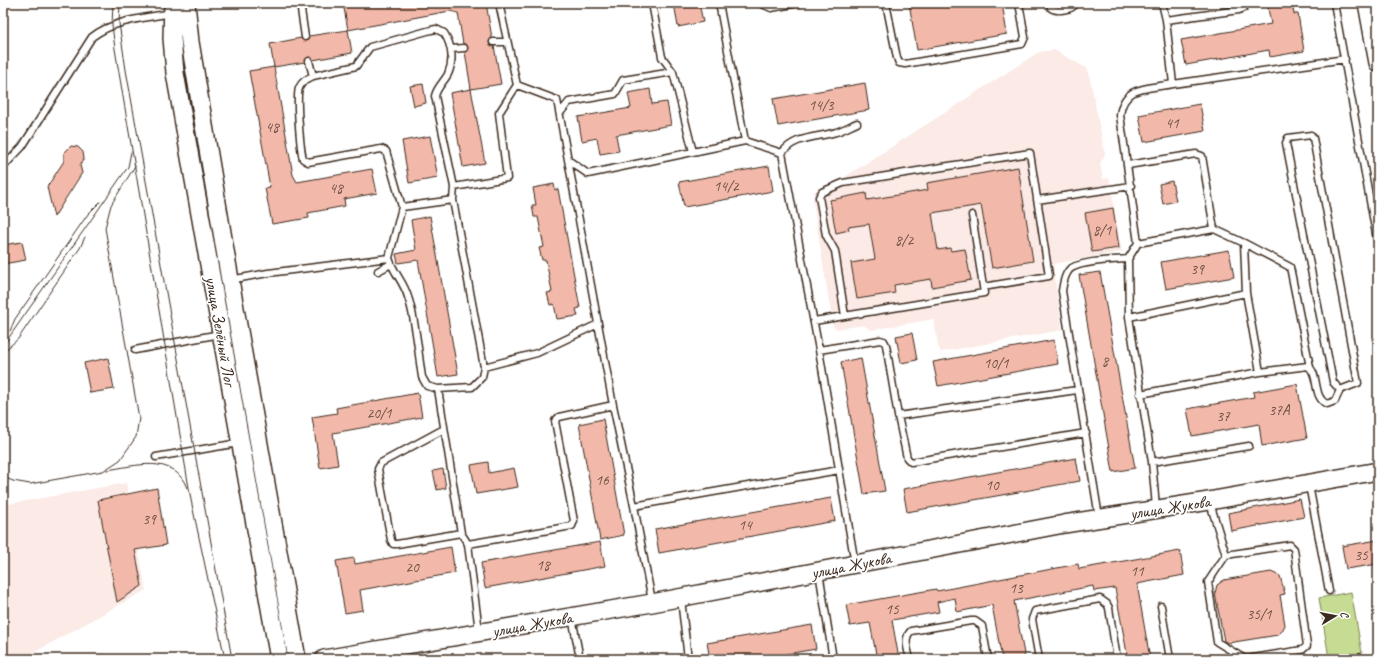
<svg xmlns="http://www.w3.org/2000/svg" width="1381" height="662" font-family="Caveat,sans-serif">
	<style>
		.built { fill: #fbeae6 }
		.green { fill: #c5dc92; stroke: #808358 }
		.building { fill: #f2b9aa; stroke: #3b2a1e }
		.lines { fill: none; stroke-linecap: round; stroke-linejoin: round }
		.lane-casing { stroke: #3b2a1e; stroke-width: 9 }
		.secondary-casing { stroke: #3b2a1e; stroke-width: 20 }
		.lane { stroke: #fff; stroke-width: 6 }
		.secondary { stroke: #fff; stroke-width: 17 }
		.tram { stroke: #3b2a1e; stroke-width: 1 }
		.labels { text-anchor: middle; stroke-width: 3.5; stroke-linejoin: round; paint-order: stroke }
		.number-label { font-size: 15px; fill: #694e41 }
		.street-label { font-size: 17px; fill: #3b2a1e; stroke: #fff }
	</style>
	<rect width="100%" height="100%" fill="#fff"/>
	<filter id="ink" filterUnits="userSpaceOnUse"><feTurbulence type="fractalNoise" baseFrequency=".025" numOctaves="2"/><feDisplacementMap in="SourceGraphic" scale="8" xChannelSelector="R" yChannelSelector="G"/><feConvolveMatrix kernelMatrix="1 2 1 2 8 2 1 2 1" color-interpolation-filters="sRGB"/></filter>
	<g filter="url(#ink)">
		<path class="built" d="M1054,50L1088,69L1105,154L1100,164L1103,179L1109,178L1122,252L1053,264L1062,330L941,352L938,346L934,319L870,330L864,325L836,329L833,326L813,201L815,191L823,186L834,184L1039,52Z
			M126,483L146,590L22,659H3V505Z"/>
		<path class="green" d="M1351,592L1362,653L1329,658L1319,598Z"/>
		<path class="building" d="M343,3H486L492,38L489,42L490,46H494L501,84L471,89L465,52L468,47L463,44L458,13L450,11L348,30Z
			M674,3H699L703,22L678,27Z
			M909,3H1002L1007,34L917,50Z
			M1267,3H1292L1294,14H1298L1304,51L1270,57L1269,50L1186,65L1181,40L1271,24Z
			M348,30L352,53L313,60L308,57L305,62L274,67L270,44L301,38L306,41L309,36Z
			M274,67L293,175L297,182L372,169L377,193L344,199L345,206L308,213L309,218L272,224L265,188L270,187L249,71Z
			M865,83L869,110L778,126L773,99Z
			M423,84L426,103L414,106L410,86Z
			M471,89L485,163L463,167L450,93Z
			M650,89L652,104L667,102L671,125L616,135L619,151L600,154L597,138L582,141L578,117L631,108L628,93Z
			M1200,104L1205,131L1144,142L1139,115Z
			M430,136L438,178L409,183L402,141Z
			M71,146L78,147L83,152L84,159L80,165L82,173L54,217L47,187L64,161V153Z
			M769,166L773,191L684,207L679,182Z
			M1018,167L1033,261L992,268L981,205L932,213L938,250L950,248L951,251L965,249L971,280L932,287L931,279L894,285L895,293L857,299L851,263L875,259L869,224L848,227L849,230L836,233L830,200L866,193L867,200L928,190L927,183Z
			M1172,181L1176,201L1163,204L1159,184Z
			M554,184L555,190L558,189L580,308L576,309L578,316L557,319L554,304L550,305L547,293L552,292L546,260H542L539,248L544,247L538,217H534L532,205H536L533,188Z
			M1113,208L1119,248L1092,252L1085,213Z
			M430,216L458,374L438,377L418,260L398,263L396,254L416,250L411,220Z
			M22,242L26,260L3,264V245Z
			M1229,250L1234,277L1166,289L1161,262Z
			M1100,272L1135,468L1113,472L1079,275Z
			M912,333L917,360L901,363L896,336Z
			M1054,340L1058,364L938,386L933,362Z
			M108,358L114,389L90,393L84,363Z
			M861,358L885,491L864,494L841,362Z
			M1297,384L1307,438L1262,446L1259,424L1192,436L1187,409L1254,397L1253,392Z
			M418,393L422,417L333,433L338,465L320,468L312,417L337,413L336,408Z
			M603,419L624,535L600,540L579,424Z
			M1076,458L1080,481L907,512L903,489Z
			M488,462L489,473L514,468L518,487L476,494L471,465Z
			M443,469L446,488L437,490L433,471Z
			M157,488L166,545L135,550L142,586L117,602L98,500Z
			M831,498L835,521L659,553L655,529Z
			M1300,499L1304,517L1231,531L1228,513Z
			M1378,540V564L1346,569L1342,546Z
			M600,542L605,566L485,588L481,563Z
			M451,547L455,573L360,590L363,610L345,613L336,561L354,558L355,564Z
			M1180,551L1184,575L1137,584L1150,659H1128L1115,588L1094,591L1093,586L1014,601L1025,659H1002L992,605L957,612L955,598L937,602L939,612L892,620L899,659H877L870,623L850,626L846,605L936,589L937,591L1078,564L1079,569Z
			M1271,572L1280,576L1285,594L1280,595L1285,625L1282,631L1278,635L1228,643L1224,641L1215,593L1217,585L1224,580Z
			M812,625L816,649L757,659H710L707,643Z"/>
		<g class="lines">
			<g class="lane-casing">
				<path id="lane" d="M300,3L305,37
					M499,3L517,85L557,100L613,405L634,506
					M652,3L662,57L673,72L693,152
					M719,3L745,141L782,153L819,350
					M760,3L771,8L799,3
					M886,3L897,58L899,63L905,64L1022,44L1025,37L1019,3
					M1049,3L1051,8C1056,12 1073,10 1076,3
					M1162,3L1166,20L1239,10L1244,8L1245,3
					M1334,3L1378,245
					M493,42H506
					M451,49L464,48
					M313,76L356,66L370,47L431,30L436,29L444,33C452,45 454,61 448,74C444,82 437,87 435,96L454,187
					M1173,84L1345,59
					M560,113L569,102L615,94L623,80L673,72
					M782,153C794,136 817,138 836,132C843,130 850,126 857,123
					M568,160L588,174L745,141
					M1128,165L1196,154L1202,156L1214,229L1244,243L1246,293L1260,372
					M3,167L22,147L92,37C114,20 145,18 172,13
					M453,200L454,187L507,178L499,113L517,85
					M1037,200L1131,186
					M402,207L453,200L484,367L482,377L472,387L438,389
					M1138,243L1120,115C1124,85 1147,89 1173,84L1166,20
					M1244,243L1290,267L1310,367
					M389,258C393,272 404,282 408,297C416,320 418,352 422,377L427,386L438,389L461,533L468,544
					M1128,259L1138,243L1214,229
					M378,271L391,264
					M230,280L268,273L389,258L402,207L386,151L381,149L308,162L303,159C300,147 296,98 299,88C302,81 307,79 313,76L309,61
					M845,316L835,251L826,235L819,197L822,192L843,183L1030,153L1049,276L983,287
					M1129,317L1246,293
					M814,321L984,293L972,215
					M135,350L220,334
					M484,367L537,353L598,324
					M1077,390L898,416L907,458L911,462L1086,433
					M1140,394L1260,372L1308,366C1320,375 1312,397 1327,404L1335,401L1340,390L1358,383L1313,138L1311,135L1288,138L1286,143L1333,382L1340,390
					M444,429L381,463L378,469L391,540L393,544H397L461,533
					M156,457L239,443
					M1152,462L1249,446
					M1309,485L1329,591
					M1210,503L1226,555
					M1099,517L1062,291C1063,284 1064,276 1069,270C1078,261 1114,260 1128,259L1129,317L1152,462L1156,507
					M855,564L819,350L880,340L884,341L886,345L898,416
					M819,572L833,659
					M681,599L688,659
					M652,601L634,506L839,470
					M1161,606L1170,659
					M572,617L580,659
					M479,631L468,544L572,526L574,521L555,421L559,417L613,405
					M910,659C908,650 903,638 911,631L971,621H975L982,626L988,659
					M1039,659L1032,619L1035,611L1100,599L1107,604L1109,608L1117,659
					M1245,659L1217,642L1208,582L1226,555L1290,545L1294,549L1307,646L1302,650L1247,659"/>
			</g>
			<g class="secondary-casing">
				<path id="secondary" d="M173,3L172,38L175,73L279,659
					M186,3L190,42L230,280L297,659
					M1367,3L1378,63
					M324,659L652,603L1064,524L1209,501L1378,471"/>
			</g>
			<use href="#lane" class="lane"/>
			<use href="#secondary" class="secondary"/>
			<path class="tram" d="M113,3L112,25L115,49L191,500L225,659
				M120,3L119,23L126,70L232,659
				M10,331L15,319L88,214L100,202
				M3,346L128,167L131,152
				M3,352L18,339L80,248L85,237
				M107,470C135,466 174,453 187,488
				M3,477L13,481L30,484L103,471L120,460L136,437L139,418L105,228L111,205L135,166"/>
		</g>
	</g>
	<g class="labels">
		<g class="number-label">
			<text x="821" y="110">14/3</text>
			<text x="1172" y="128">41</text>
			<text x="272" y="132">48</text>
			<text x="726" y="191">14/2</text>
			<text x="336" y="193">48</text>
			<text x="1102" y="235">8/1</text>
			<text x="904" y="245">8/2</text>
			<text x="1197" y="274">39</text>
			<text x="1105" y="366">8</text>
			<text x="996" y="368">10/1</text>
			<text x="1279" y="415">37А</text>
			<text x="379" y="418">20/1</text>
			<text x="1223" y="421">37</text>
			<text x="602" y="485">16</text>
			<text x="992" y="490">10</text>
			<text x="149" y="524">39</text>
			<text x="745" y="530">14</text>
			<text x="1361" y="560">35</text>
			<text x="543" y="570">18</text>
			<text x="412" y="572">20</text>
			<text x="1137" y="576">11</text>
			<text x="1016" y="593">13</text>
			<text x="892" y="614">15</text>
			<text x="1259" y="619">35/1</text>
		</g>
		<g class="street-label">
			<text transform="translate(221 331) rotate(80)" y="6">улица Зелёный Лог</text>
			<text transform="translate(1170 507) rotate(-9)" y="6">улица Жукова</text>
			<text transform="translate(851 565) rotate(-11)" y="6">улица Жукова</text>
			<text transform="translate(532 624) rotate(-10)" y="6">улица Жукова</text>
		</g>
	</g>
	<rect width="1381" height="662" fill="none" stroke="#fff" stroke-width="16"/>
	<rect x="8" y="8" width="1365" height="646" fill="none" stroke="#3b2a1e" stroke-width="1.5" filter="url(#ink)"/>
	<g transform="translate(1335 616) rotate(80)" stroke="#ffffff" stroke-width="3" paint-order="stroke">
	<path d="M0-3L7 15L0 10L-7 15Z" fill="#3b2a1e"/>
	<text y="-6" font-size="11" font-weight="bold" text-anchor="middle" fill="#3b2a1e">С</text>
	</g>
</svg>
